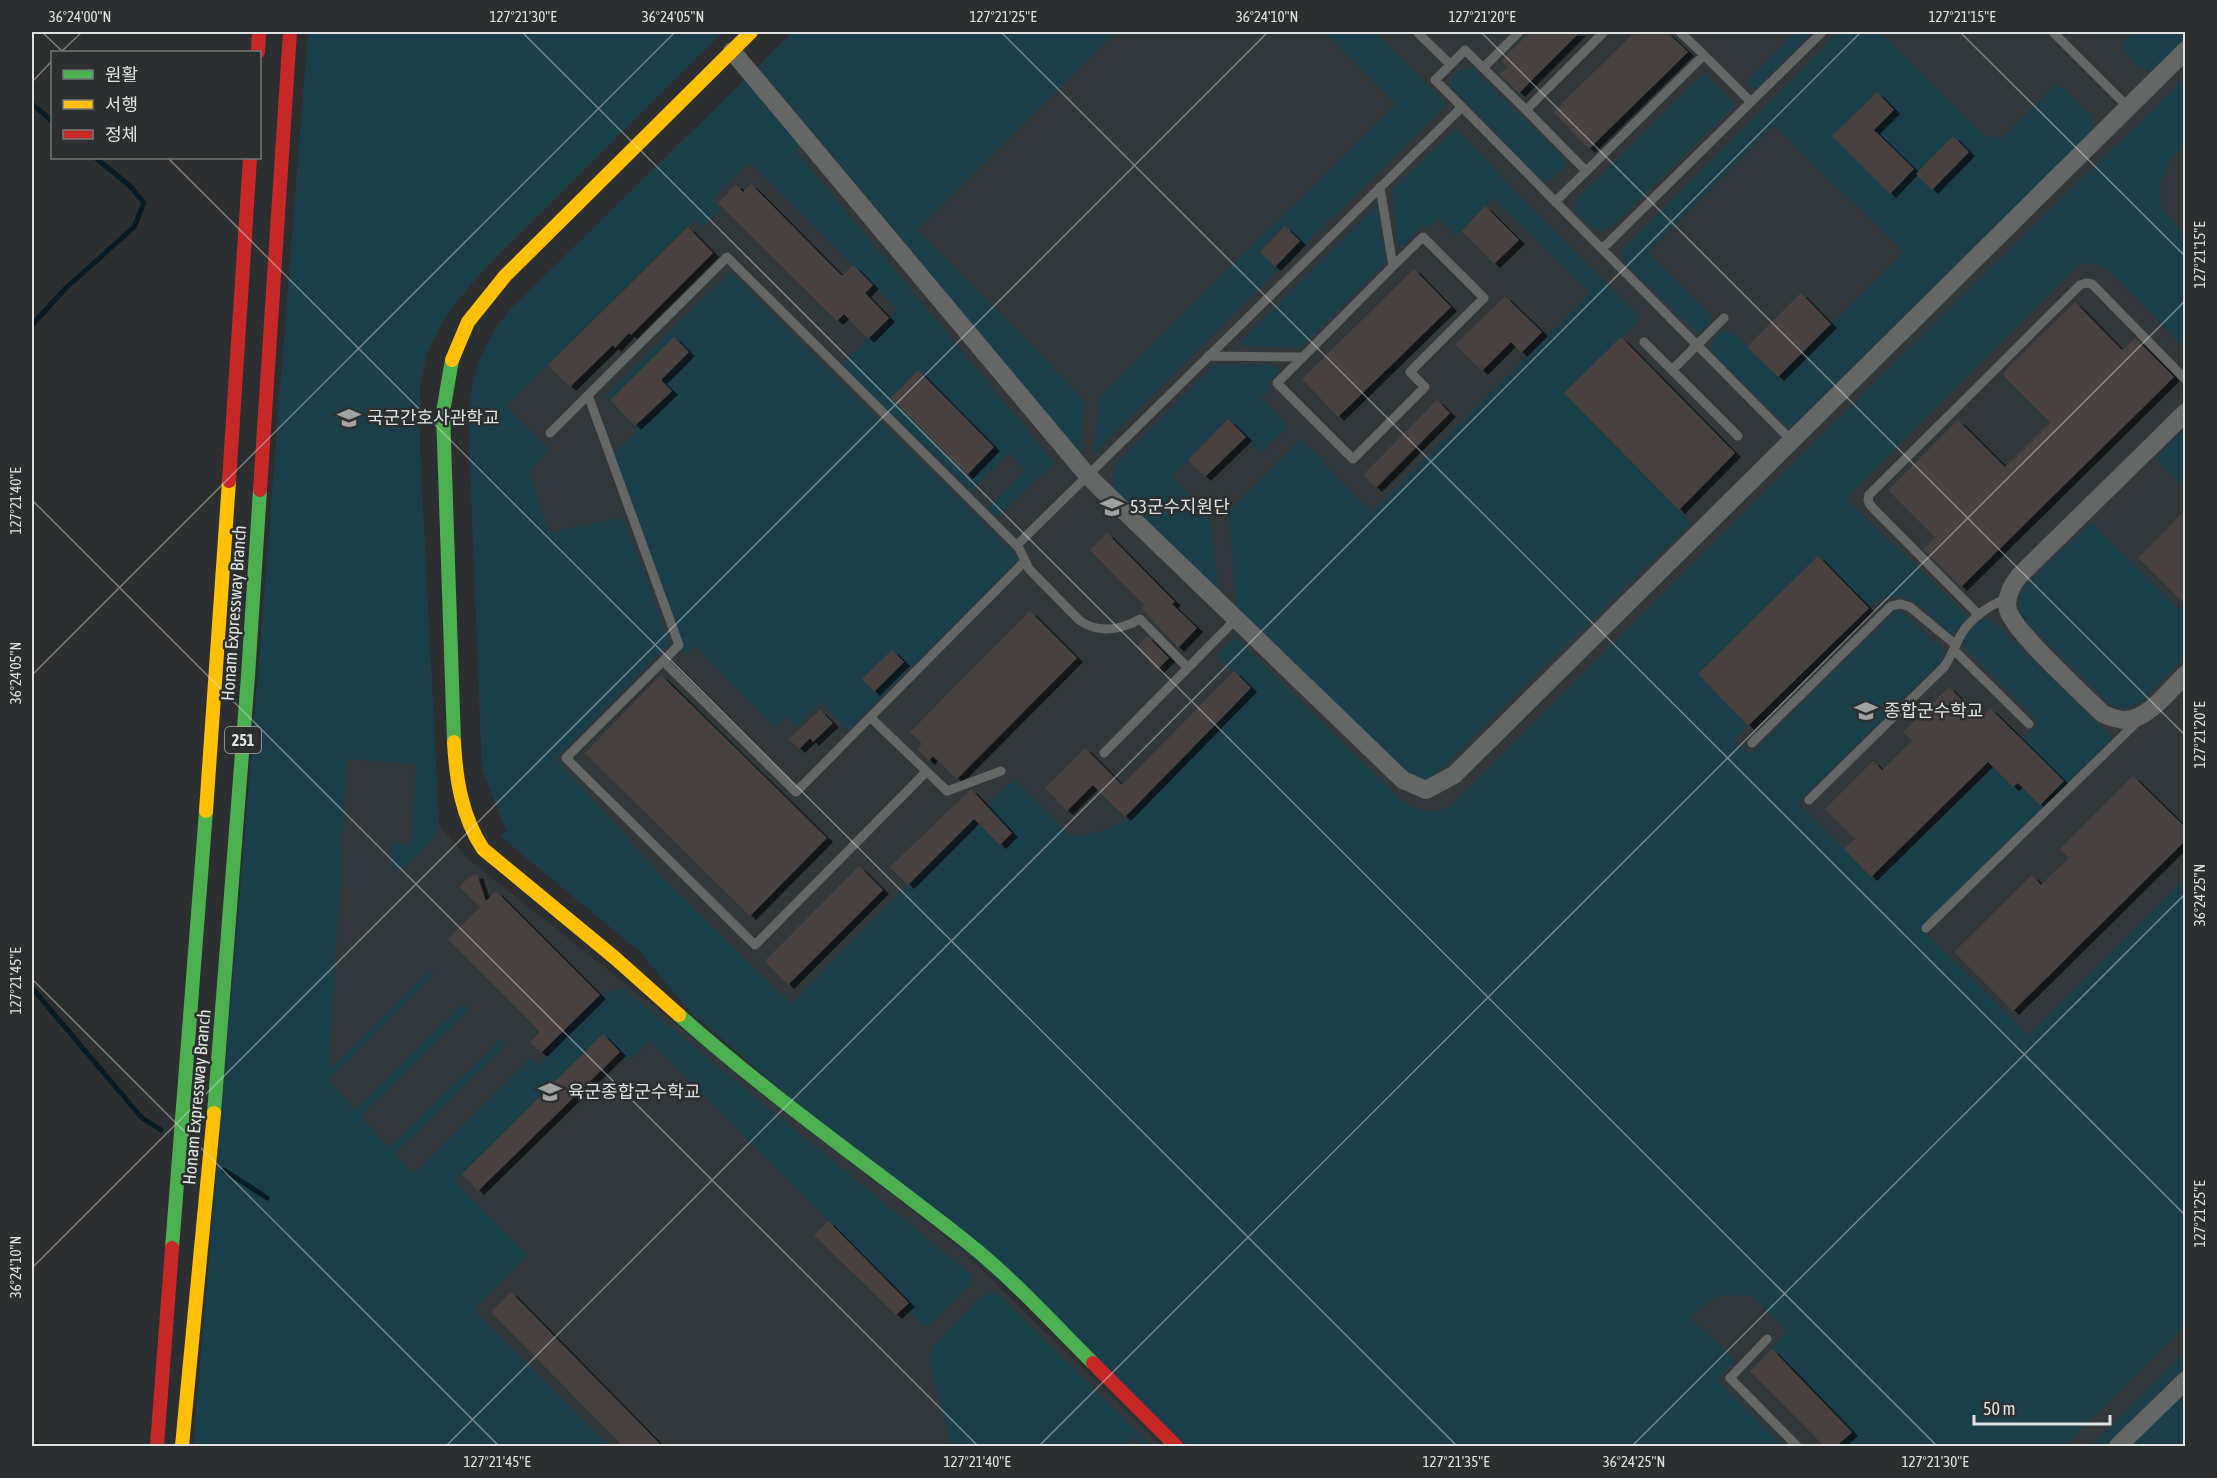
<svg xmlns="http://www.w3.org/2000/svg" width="2217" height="1478" font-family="'Asap Condensed','Noto Sans KR',sans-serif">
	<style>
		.built { fill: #30383b }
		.green { fill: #1b3e4b }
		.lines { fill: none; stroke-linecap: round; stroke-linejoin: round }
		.stream { stroke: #061b23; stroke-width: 5 }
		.building { fill: #484041; filter: url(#shadow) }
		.lane { stroke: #656666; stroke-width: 9 }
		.street { stroke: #656666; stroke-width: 18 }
		.fast { stroke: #4caf50; stroke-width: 14 }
		.slow { stroke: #ffc107; stroke-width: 14 }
		.jam { stroke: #c62828; stroke-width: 14 }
		.ticks { fill: none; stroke: #e0e2e2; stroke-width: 1.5; stroke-opacity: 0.45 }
		.labels { text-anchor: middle; stroke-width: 5; stroke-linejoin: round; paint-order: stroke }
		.shield { fill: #2c2f30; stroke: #aaacad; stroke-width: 1.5 }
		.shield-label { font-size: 16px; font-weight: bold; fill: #e0e2e2 }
		.poi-label { font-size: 18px; fill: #e0e2e2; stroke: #2c2f30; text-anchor: start }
		.street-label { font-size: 18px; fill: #e0e2e2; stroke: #2c2f30 }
		.neatline { fill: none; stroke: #e0e2e2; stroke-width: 2 }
		.ticks-label { font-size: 15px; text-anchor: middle; fill: #e0e2e2 }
	</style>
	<defs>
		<filter id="shadow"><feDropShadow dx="6" dy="4" stdDeviation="0" flood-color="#0009"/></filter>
	</defs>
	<rect width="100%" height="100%" fill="#2d2e2f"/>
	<path class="built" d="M308,32H723L490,263L463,293L442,322L427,353L420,387V448L439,825L469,860L961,1249L1162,1446H610L410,1245L424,1186L328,1080L252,750Z
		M793,32H2185V1446H1188L688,1009L639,951L500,836L507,832L482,769L468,412L472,385L478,362L495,328L511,309Z"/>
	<path class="green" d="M308,32H723L490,263C457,300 425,336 420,387C418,407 420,428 420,448L439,825L432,840L403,869L395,870L392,866L391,845L394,843L412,845L416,764L347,759L329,1070L430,970L434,974L328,1080L355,1110L463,1004L469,1010L361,1116L389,1148L501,1039L506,1045L395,1154L413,1174L531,1058L538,1065L553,1051L550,1046C566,1030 601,983 625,990L972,1275L971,1283L928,1326L923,1325L905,1307L909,1302L650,1041L629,1061L603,1035L455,1181L528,1255L474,1309L610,1446H193L252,750Z
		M793,32H1117L917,230L1084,399L1081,456L1074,453L905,242L758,66Z
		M1325,32H1374L1446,104L1094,454L1100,397L1396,104Z
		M1795,32H1813L1755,90L1746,81Z
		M1839,32H1880L1984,135L1993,138H2002L2058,83L2091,117L2093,130L1803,423L1788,426L1782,422L1715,356L1711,346C1715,335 1720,330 1733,332L1778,377L1904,252L1774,125L1648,252L1711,314V321L1703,331L1696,332L1625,263L1622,257V250Z
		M2133,32H2185V42L2155,73C2135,67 2132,63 2122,45Z
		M1473,68L1565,159L1566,166L1551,180H1542L1450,86C1453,72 1459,70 1473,68Z
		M1704,74L1735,105L1611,227L1602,231L1593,228L1575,212L1574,206L1578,198Z
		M747,77L802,143L795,150L1055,463L998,517L988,508L1025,470L1009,454L971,491L841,365L897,309L749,162L712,200L721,210L703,227L694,220L506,406L549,448L529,473L549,533L623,517L670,643L556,759L662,876L791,1004L1014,779L1071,836C1094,836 1119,828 1135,812L1133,808L1251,688L1217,655L1235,637L1405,803C1424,813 1430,814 1450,807L2020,239L2185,78V145L2169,161L2161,181L2160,196L2162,209L2185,235V348L2106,268L2093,263L2079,264L1846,498L1969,618L1952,636C1929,614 1901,577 1869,608L1818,556L1698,674L1748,726L1735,740L1750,755L1895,612L1902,611L1944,650L1943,660L1798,803L1876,881L2039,722L1964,647C1963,632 1974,627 1985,618L1992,619L2113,739L1921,928L2029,1035L2185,879V1325L2064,1446H1837L1852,1431L1772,1349L1787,1330L1750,1295L1718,1296L1690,1317L1735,1361L1717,1379L1784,1446H1188L688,1009L639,951L500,836L507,832L482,769L468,412C474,370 483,342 511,309Z
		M1455,129L1641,318L1564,393L1691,523L1433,777L1424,780L1408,773L1236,612L1229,511L1301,439L1372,512L1590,293L1494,198L1456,236L1439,218L1428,229L1424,225L1403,245L1400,246L1397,242L1392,190Z
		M1377,205L1386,262L1300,348L1237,345Z
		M731,272L1020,559L848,731L822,702L797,726L788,716L775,728L695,646L685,655L612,456L638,430L605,396Z
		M1215,364L1276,365L1279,368V373L1269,383L1272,387L1261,398L1288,426L1262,453L1228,419L1171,477L1210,517L1219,592L1116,491C1111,477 1114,470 1121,458Z
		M2185,428V488L2156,459Z
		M2092,523L2179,609L2185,603V657C2173,669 2147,701 2132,707C2123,710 2116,707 2109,703L2027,623C2022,617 2018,610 2019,602C2021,582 2076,538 2092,523Z
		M993,1291L998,1293L1152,1446H1142L1133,1437L1124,1446H952L929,1363V1355L933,1347L978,1299Z
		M2185,1352V1367L2105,1446H2091Z
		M2185,1392V1440L2179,1446H2140L2136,1442Z"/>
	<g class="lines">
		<path class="stream" d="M32,104L52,121
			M32,325L66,288L134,227L144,203L131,187L96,158
			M32,988L142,1118L161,1130
			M224,1170L267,1198"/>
	</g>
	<path class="building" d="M1530,32H1580L1519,93L1500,74L1507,67L1501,61Z
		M1635,32H1667L1688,52L1589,149L1553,112Z
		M1877,92L1894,110L1874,130L1914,169L1890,194L1832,136Z
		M1953,136L1969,152L1932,190L1916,174Z
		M736,184L743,192L751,184L842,276L853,265L873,285L865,293L889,318L868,339L844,314L837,321L718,203Z
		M1485,206L1519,240L1494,264L1462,231Z
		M1285,226L1300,241L1275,267L1260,252Z
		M688,227L713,253L631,335L629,333L615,348L613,345L570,387L548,365Z
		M1414,269L1451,307L1338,417L1302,379Z
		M1801,293L1831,324L1778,377L1747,347Z
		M1505,296L1542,332L1521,353L1511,342L1482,371L1455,345Z
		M2075,302L2122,350L2135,338L2174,377L1961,587L1923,549L1935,537L1888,490L1958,420L2005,467L2050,422L2002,374Z
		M674,337L689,352L661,380L672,391L635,426L610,400Z
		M1621,337L1735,453L1679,510L1564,393Z
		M918,370L994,447L967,475L891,398Z
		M1437,400L1450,413L1376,488L1363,475Z
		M1228,419L1246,437L1205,477L1188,460Z
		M2186,509V605L2138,558Z
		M1107,533L1175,602L1172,604L1197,628L1178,648L1141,608L1144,605L1090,550Z
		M1818,556L1869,608L1748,726L1698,674Z
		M1030,611L1077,658L957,779L933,756L929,761L917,749L922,744L910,732Z
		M1147,636L1169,658L1157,670L1137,647Z
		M892,650L904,662L874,692L862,679Z
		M1234,671L1251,688L1125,817L1093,785L1067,811L1045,788L1085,748L1122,785Z
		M661,675L827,838L750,916L585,753Z
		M1949,687L1980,718L1990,708L2064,781L2040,805L2018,783L2013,787L1988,762L1871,877L1844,849L1855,839L1825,809L1873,761L1882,770L1912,741L1903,732Z
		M820,710L833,723L813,742L810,738L799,749L789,739Z
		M2133,776L2186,828V840L2013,1011L1954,952L2032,875L2041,885L2055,871L2069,858L2060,849Z
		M971,789L1012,833L1000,845L974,819L908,885L890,867Z
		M859,866L883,890L788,985L765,961Z
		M477,874L486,901L496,891L600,995L541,1053L530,1042L540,1032L448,939L480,907L459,887L469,877Z
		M603,1034L620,1052L478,1191L462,1174Z
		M828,1221L909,1303L896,1315L814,1235Z
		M511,1292L662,1446H623L491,1312Z
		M1772,1349L1852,1432L1837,1446H1824L1750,1371Z"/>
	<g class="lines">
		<path class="lane" d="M1417,32L1450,64
			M1680,32L1704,55
			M2053,32L2128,107
			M1483,68L1519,32
			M1462,107L1435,80L1465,50L1526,110L1604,32
			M1526,110L1586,171
			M1555,202L1704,55L1751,102
			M1644,342L1738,436
			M1208,356L1303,357L1393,266L1380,187
			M1303,357L1277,383L1353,459L1425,387L1410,372L1484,298L1423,237L1393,266
			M1672,370L1724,318
			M588,395L679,645L566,758L755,945L926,772
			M550,433L727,257L1019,548L1029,569L1079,620C1098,634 1121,630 1140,619L1188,668
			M1791,440L1602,249L1822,32
			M1017,545L1462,107L1602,249
			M1979,615L1870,505L1868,500L1869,495L2080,285L2086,283L2092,284L2186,380
			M1954,650L2029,724
			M663,661L796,792L1025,561
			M870,717L947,791L1001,771
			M1752,743L1891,606L1901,604L1910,607L1956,645
			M1104,753L1236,619
			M1809,800L1944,667C1952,656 1955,644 1962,633C1973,616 1990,605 2008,598
			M1926,928L2138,721
			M1767,1339L1730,1378L1797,1446"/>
		<path class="street" d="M732,51L1088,476L1403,780L1426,790L1454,775L2186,50
			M2186,412L2019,576C2011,586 2005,597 2008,610C2014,632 2083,694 2103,714C2110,717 2118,720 2126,720C2150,718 2170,689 2186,674
			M2118,1446L2186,1380"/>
		<path class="fast" d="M452,360L443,412L454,742
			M679,1015C771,1097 872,1167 968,1243C1013,1279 1052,1322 1093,1363
			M214,1113L248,676L260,490
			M172,1248L206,811"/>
		<path class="slow" d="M452,360L468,322L505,276L751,32
			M454,742C456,780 462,817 483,849L615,958L679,1015
			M206,811L229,481
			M182,1446L214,1113"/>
		<path class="jam" d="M258,52L259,32
			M229,481L250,158
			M260,490L290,32
			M1093,1363L1176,1446
			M157,1446L172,1248"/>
	</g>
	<path class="ticks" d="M42,32L63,52M522,32L1937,1446M1001,32L2186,1216M1481,32L2186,736M1960,32L2186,257M61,52L82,32M32,82L52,61M168,158L1457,1446M32,500L978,1446M32,675L675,32M32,979L499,1446M32,1268L1268,32M446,1446L1861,32M1039,1446L2186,300M1632,1446L2186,893"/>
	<defs>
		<g id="university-bare" transform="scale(1.8)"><path d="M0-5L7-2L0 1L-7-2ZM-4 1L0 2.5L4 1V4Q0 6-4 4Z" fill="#a1a3a3" stroke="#2c2f30" stroke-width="2.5" paint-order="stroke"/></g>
	</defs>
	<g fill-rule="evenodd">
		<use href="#university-bare" x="349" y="418"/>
		<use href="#university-bare" x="1112" y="507"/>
		<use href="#university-bare" x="1866" y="711"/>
		<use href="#university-bare" x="550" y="1092"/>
	</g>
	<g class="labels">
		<rect class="shield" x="225" y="727" width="36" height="26" rx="4.5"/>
		<g class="shield-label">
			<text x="243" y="746">251</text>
		</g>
		<g class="poi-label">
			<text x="367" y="424">국군간호사관학교</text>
			<text x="1130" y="513">53군수지원단</text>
			<text x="1884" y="717">종합군수학교</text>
			<text x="568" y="1098">육군종합군수학교</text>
		</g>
		<g class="street-label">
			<text transform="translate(234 613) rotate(-86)" y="6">Honam Expressway Branch</text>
			<text transform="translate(197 1097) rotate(-85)" y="6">Honam Expressway Branch</text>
		</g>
	</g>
	<rect width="2217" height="1478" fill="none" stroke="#2c2f30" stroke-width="66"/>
	<rect x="51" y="51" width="210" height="108" fill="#2c2f30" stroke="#747777" stroke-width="1.5"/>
	<rect x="63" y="70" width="30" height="9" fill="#4caf50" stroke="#747777" stroke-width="1.5"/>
	<text x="105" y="81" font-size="18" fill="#e0e2e2">원활</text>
	<rect x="63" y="100" width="30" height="9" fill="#ffc107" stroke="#747777" stroke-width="1.5"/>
	<text x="105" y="111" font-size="18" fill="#e0e2e2">서행</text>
	<rect x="63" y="130" width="30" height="9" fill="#c62828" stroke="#747777" stroke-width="1.5"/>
	<text x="105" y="141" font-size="18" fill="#e0e2e2">정체</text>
	<path d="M1974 1415v9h136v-9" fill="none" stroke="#e0e2e2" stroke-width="3"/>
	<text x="1983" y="1415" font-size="18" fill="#e0e2e2" stroke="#2c2f30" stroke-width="4.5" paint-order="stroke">50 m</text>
	<rect x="33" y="33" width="2151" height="1412" class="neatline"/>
	<g class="ticks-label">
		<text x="80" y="22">36°24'00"N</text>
		<text x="523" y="22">127°21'30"E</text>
		<text x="673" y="22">36°24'05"N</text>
		<text x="1003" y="22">127°21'25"E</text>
		<text x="1267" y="22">36°24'10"N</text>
		<text x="1482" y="22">127°21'20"E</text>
		<text x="1962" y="22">127°21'15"E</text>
		<text transform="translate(2200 255) rotate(-90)" y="5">127°21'15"E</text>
		<text transform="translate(16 501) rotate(-90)" y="5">127°21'40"E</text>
		<text transform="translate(16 673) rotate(-90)" y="5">36°24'05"N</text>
		<text transform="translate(2200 735) rotate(-90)" y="5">127°21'20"E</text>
		<text transform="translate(2200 895) rotate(-90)" y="5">36°24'25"N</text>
		<text transform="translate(16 981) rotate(-90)" y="5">127°21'45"E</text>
		<text transform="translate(2200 1214) rotate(-90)" y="5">127°21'25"E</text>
		<text transform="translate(16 1267) rotate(-90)" y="5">36°24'10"N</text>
		<text x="497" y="1467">127°21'45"E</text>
		<text x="977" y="1467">127°21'40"E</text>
		<text x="1456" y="1467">127°21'35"E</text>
		<text x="1634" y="1467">36°24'25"N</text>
		<text x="1935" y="1467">127°21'30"E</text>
	</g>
</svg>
